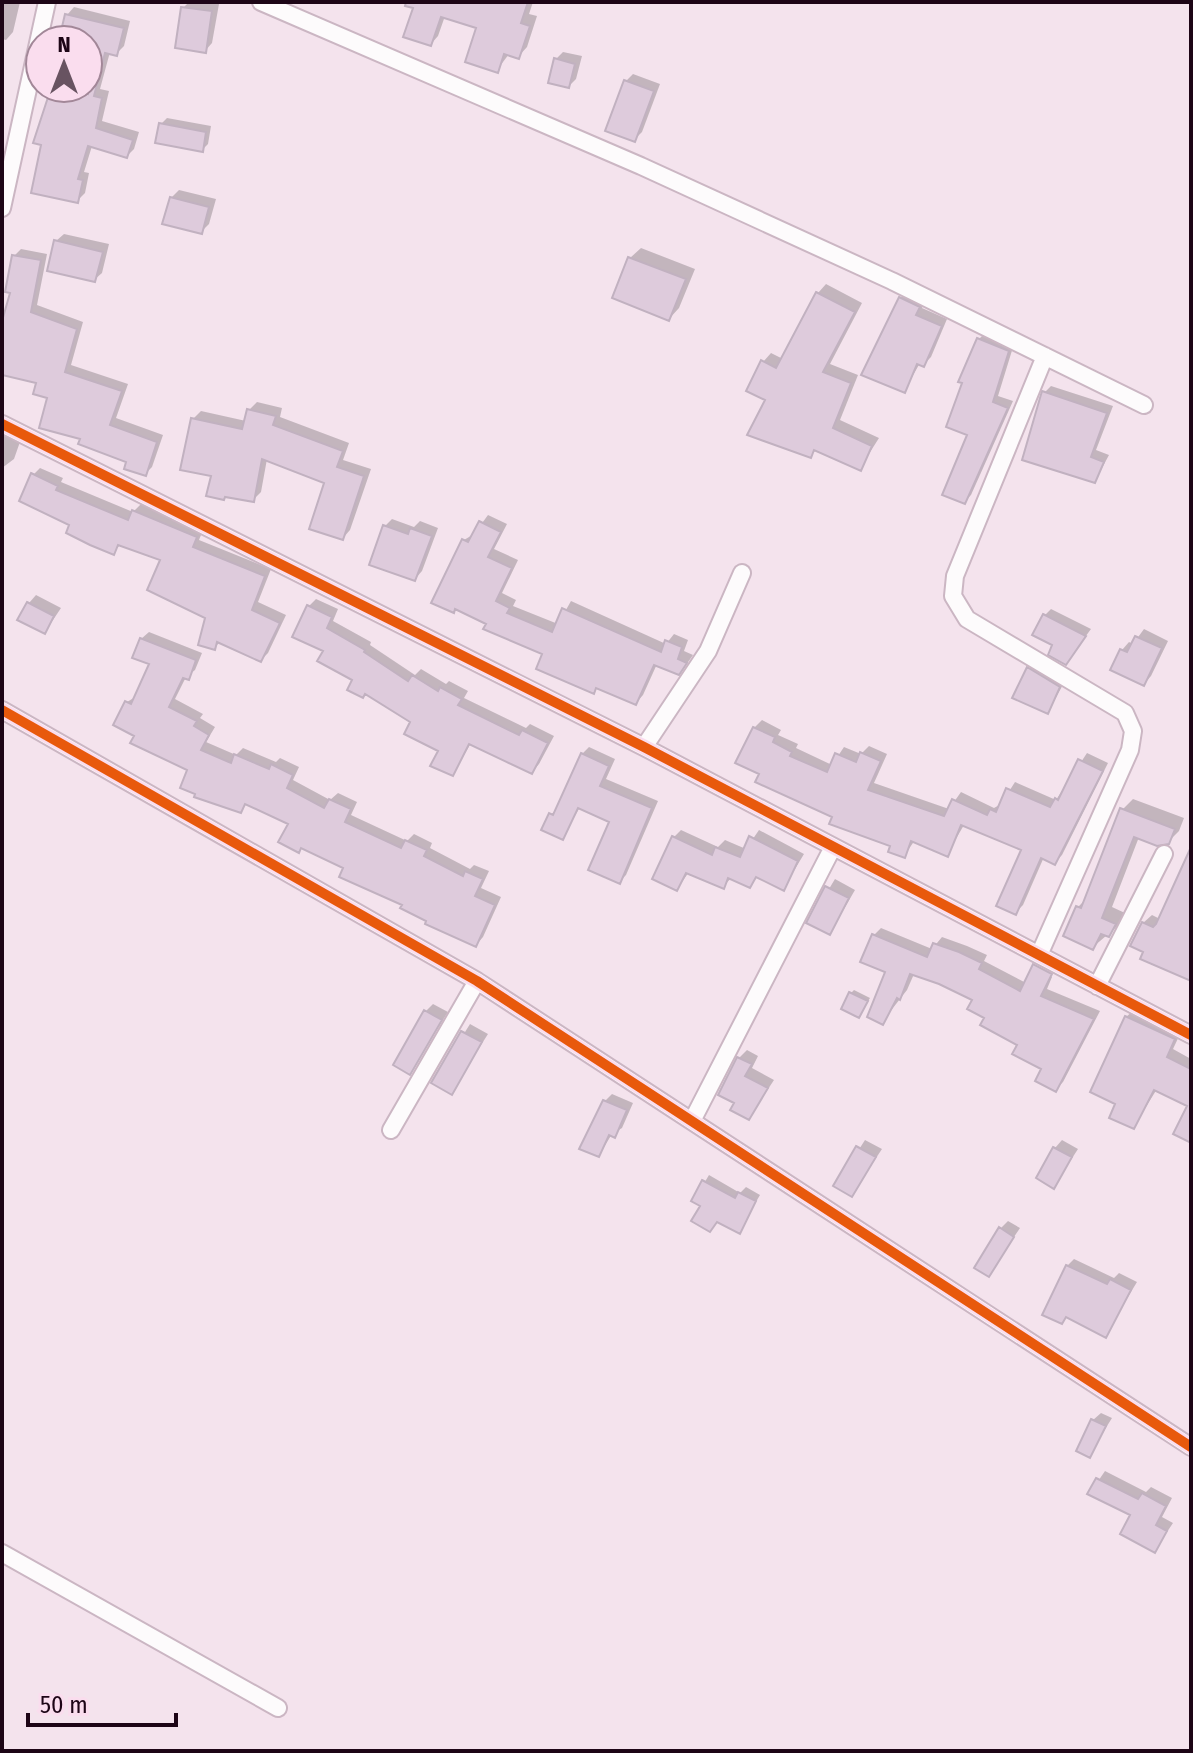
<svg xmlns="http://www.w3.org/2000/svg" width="1193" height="1753" font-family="'Fira Sans Condensed',sans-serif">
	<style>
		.shadow { fill: #0003 }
		.building { fill: #decbdc; stroke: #c1b1c0; stroke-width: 2 }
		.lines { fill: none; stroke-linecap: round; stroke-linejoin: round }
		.minor-casing { stroke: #cbb6c3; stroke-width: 20 }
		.minor { stroke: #fdfbfc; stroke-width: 16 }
		.cycleway-casing { stroke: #faddee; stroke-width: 15 }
		.cycleway { stroke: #e8590c; stroke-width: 10 }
	</style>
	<rect width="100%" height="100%" fill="#f4e3ed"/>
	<path class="shadow" d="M2,2H20L13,32L6,40L2,39Z
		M189,2L219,4L212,43L205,51L183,8Z
		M417,2H533L529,14L537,16L527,47L518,57L509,54L497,70L479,26L445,16L438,36L431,44Z
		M74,7L130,21L124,46L117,53L110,52L100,89L109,91L102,121L139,132L134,149L127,156L92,146L84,172L89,173L85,193L77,201L46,117L52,88H88V40H62L67,15Z
		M563,52L582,56L576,79L569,86L556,59Z
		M633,74L660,84L642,132L634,140L626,81Z
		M167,118L211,126L208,144L202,150L161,124Z
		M2,151L7,152L2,171Z
		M179,190L216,199L209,224L201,232L171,198Z
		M64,234L109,244L102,273L94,280L56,241Z
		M641,248L695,269L679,308L669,319L630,258Z
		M21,249L47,254L37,305L83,322L71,365L128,384L116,418L163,435L152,467L145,474L129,460L82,438L38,382L2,373V327L13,292L14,256Z
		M826,284L862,303L830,364L858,375L840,420L879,438L860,468L817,449L810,456L767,399L763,362L771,353L783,359L818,293Z
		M908,291L926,300L922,308L947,319L931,357L924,364L920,363L904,391L901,298Z
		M985,333L1014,344L998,396L1013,401L971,495L964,502L970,434L964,382L979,339Z
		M1051,386L1113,406L1096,450L1109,455L1095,481L1044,393Z
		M257,402L282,408L280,417L349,443L343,460L371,469L350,530L343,538L326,482L267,459L261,492L253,500L213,475L193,419L201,411L246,421L249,410Z
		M2,433L21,439L14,459L2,468Z
		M40,468L63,478L61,482L133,512L141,504L203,530L199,540L271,569L258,602L286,615L268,653L261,660L221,641L214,648L208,617L163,559L121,544L113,552L72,524L33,475Z
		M488,515L507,524L494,549L518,560L502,593L516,600L513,606L558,624L571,601L666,644L674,634L688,640L684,651L693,655L686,665L679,672L657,664L643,695L636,703L598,687L593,692L545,653L488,623L464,540L474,534Z
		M392,519L414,527L420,521L438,528L422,571L415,579L385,526Z
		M36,595L61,608L45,632L29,603Z
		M316,599L338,609L333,621L371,642L370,645L415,675L421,669L446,684L449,681L468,691L464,698L526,728L530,724L554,736L539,764L532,772L471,743L453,774L440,750L413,721L355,679L325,650L309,606Z
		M1051,609L1091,629L1066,663L1045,615Z
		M1144,629L1168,641L1151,676L1144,684L1122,650L1129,642L1133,644Z
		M149,632L202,653L195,670L186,677L175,699L203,714L200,718L215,727L206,742L236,755L243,748L276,762L280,758L299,767L293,780L330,800L338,793L357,802L351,815L407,841L414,834L432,843L430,848L470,869L474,865L489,871L481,888L501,897L483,937L476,945L429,920L346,867L291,823L248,803L240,810L189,769L137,735L127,702L137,696L152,663L141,639Z
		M1035,662L1065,681L1048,712L1029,669Z
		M762,720L781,730L778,735L798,744L796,748L832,765L844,747L861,754L869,746L887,754L874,783L949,809L961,792L994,808L1001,804L1015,782L1056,800L1087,753L1108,763L1062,855L1054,863L1044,857L1023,905L1016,912L1023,849L964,825L947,854L915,840L904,856L893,844L762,773L754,728Z
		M589,747L615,759L606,779L658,801L626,875L619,882L612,821L580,807L562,838L551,815L559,807L582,754Z
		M1133,799L1184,818L1179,831L1168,842L1139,837L1112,907L1125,913L1120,924L1093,947L1078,907L1087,898L1122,810Z
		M681,830L718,847L725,840L746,849L759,830L804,854L783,889L758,876L750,886L732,877L723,887L689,872L677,889L674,837Z
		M1191,862V980L1145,951L1143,923L1152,915L1160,919Z
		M835,879L855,890L830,933L809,922Z
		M881,928L932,949L942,937L967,946L987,955L984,961L1026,983L1034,967L1052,977L1047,989L1100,1011L1063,1082L1056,1089L1044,1068L987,1018L975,999L914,974L907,990L882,1022L887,971L874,935Z
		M854,990L870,998L859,1016L851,993Z
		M433,1004L448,1012L410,1072L425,1012Z
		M1134,1010L1181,1032L1173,1049L1191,1059V1139L1189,1105L1157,1089L1134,1126L1118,1103L1126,1017Z
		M470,1024L488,1034L451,1092L434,1082Z
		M747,1050L758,1056L752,1068L774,1080L749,1118L737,1102L739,1058Z
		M612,1094L633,1103L622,1128L612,1134L599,1155L604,1102Z
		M865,1140L882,1149L852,1194L836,1185Z
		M1062,1140L1078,1149L1054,1186L1055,1148Z
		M709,1175L740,1193L746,1187L760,1195L739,1231L718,1220L710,1230L703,1205L694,1200Z
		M1008,1221L1020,1228L989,1274L1000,1229Z
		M1074,1259L1114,1278L1119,1273L1137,1282L1105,1335L1068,1316L1062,1322L1067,1266Z
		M1101,1413L1112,1418L1089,1455L1093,1420Z
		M1105,1471L1146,1492L1151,1487L1172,1498L1162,1517L1173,1523L1155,1550L1132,1515L1090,1493Z"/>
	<path class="building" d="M406,2H528L521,23L530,26L519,59L504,54L498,73L465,62L476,28L441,17L431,46L403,37L413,8L405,6Z
		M181,7L212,11L206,53L175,48Z
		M65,14L124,28L117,56L105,53L94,96L102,98L96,128L133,140L127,158L88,146L78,179L83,180L78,203L31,193L41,145L33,143L51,88L88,94V40H59Z
		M554,58L575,64L569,88L548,83Z
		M624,80L654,91L635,142L605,131Z
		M159,123L206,132L203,152L155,143Z
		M170,197L209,207L202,234L162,224Z
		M54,240L103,252L95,282L47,271Z
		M12,255L41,260L31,312L77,329L65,372L122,391L110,425L157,442L146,476L124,469L126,462L78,444L80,439L39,428L47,398L33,394L36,383L2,375V321L10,293L5,292Z
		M628,257L686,279L669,321L612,298Z
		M816,292L855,312L823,372L851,383L833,428L872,446L861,471L814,450L811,458L747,435L765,400L746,391L761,360L776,368Z
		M899,297L920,307L916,315L942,326L924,367L917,364L905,393L861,375Z
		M977,338L1009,351L993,402L1008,408L965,504L942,495L967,435L946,427L962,383L958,382Z
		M1042,391L1107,413L1091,457L1104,462L1095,483L1022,460Z
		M247,409L276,416L273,425L343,451L337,467L364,476L343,540L309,529L324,483L262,459L254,502L225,497L224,500L206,496L211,476L180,470L191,418L242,429Z
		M31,473L58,486L56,490L128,520L132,510L197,537L193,547L265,576L252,610L280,623L261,662L217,642L215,650L198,645L205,618L147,590L160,560L118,545L114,555L90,545L66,533L69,525L19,501Z
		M479,521L501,532L488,557L512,568L496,601L510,608L507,613L552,632L562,608L661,652L665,640L682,647L678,659L687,663L679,675L654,665L636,705L596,688L594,694L536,669L542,654L483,629L486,624L455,609L454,613L431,603L462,539L468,542Z
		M383,525L408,534L410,528L432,536L415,581L369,565Z
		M27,602L54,616L45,634L17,620Z
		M307,605L332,617L327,628L365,650L364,652L408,681L412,675L438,691L440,687L462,699L458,705L519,735L522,730L548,743L532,774L469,744L453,776L430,766L438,751L404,734L410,722L365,694L363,698L347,690L352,680L317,661L323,651L292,637Z
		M1043,614L1086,636L1066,665L1048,655L1052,645L1032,635Z
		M1135,636L1162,648L1144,686L1110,670L1120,649L1127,652Z
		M140,638L196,660L189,680L183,678L169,707L197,721L194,726L209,735L201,750L231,763L234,754L269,769L271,764L293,775L287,788L324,808L329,799L351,809L345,822L401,848L405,840L427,850L424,856L463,876L465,871L483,879L475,896L495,905L476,947L425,924L426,921L400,908L402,905L339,877L343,868L301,848L299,853L278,842L288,824L245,804L241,813L194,797L195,794L180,788L187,770L130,743L134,736L113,725L125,701L131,704L149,664L132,658Z
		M1027,667L1060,687L1048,714L1012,698Z
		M753,727L775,737L773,742L792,752L790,756L827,772L835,753L856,762L860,752L881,761L868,790L944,816L952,799L987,815L990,809L996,812L1006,788L1050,807L1055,798L1058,800L1078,759L1103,771L1055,865L1041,858L1016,915L996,906L1021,850L961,825L948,857L911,841L905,858L888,852L890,846L829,824L832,817L755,782L759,774L735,763Z
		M581,753L609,766L600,786L652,808L620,884L588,870L609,822L578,808L563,840L541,830L549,813L553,815Z
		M1120,808L1175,829L1169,844L1157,846L1134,837L1102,918L1116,924L1109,937L1101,934L1093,950L1063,936L1076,906L1081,908Z
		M672,836L712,855L715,847L740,857L749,836L798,861L784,891L756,877L750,888L728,878L724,889L686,873L677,891L652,879Z
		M1191,847V981L1140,959L1143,952L1130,946L1142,922L1153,927L1156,924Z
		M825,886L849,898L830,935L806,923Z
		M872,934L927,957L933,943L959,952L982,963L979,969L1020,991L1033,964L1052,974L1041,996L1094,1019L1056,1092L1035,1081L1041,1069L1012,1054L1017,1045L980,1025L984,1018L967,1009L972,1000L939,984L910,974L900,1000L897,998L883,1025L867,1017L885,972L860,962Z
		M849,992L868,1001L859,1018L841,1009Z
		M424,1010L442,1020L410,1075L393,1065Z
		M1125,1016L1175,1039L1167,1057L1191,1069V1143L1173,1134L1187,1106L1154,1090L1134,1129L1109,1118L1115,1104L1090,1092Z
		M461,1031L482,1042L452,1095L431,1083Z
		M737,1057L752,1064L745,1076L768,1088L749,1120L730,1110L734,1103L718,1095Z
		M603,1100L627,1110L615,1138L609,1135L599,1157L579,1149Z
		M856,1146L876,1157L852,1197L833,1186Z
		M1053,1147L1072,1157L1054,1189L1036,1178Z
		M702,1180L735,1198L738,1192L756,1201L740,1234L717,1222L710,1232L691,1221L700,1206L691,1201Z
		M999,1227L1014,1237L989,1277L974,1268Z
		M1066,1265L1107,1284L1110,1279L1131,1290L1106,1338L1066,1317L1062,1324L1042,1315Z
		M1091,1419L1106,1426L1090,1458L1076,1451Z
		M1096,1478L1138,1499L1142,1493L1166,1506L1156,1525L1167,1531L1155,1553L1120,1534L1130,1515L1087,1494Z"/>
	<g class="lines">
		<g class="minor-casing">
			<path id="minor" d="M261,2L641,166L892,281L1144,405
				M2,208L47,2
				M2,424L644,747L1191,1035
				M2,710L477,981L1191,1447
				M644,747L708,651L742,573
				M1039,955L1130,750L1133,731L1125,713L967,619L953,596L955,576L1045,356
				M1097,986L1164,854
				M692,1121L833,847
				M391,1130L477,981
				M2,1553L278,1708"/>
		</g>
		<use href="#minor" class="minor"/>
		<g class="cycleway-casing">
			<path id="cycleway" d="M2,424L644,747L1191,1035
				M2,710L477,981L1191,1447"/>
		</g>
		<use href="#cycleway" class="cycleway"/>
	</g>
	<rect width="1193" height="1753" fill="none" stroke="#1d0516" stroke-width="8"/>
	<g transform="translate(64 64)"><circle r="38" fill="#faddee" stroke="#a28798" stroke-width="2"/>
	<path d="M0-6L14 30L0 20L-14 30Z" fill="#685361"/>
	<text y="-12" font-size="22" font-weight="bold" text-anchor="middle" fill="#1d0516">N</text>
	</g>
	<path d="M28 1713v12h148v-12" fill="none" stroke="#1d0516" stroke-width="4"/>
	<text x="40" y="1713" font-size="24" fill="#1d0516" stroke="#faddee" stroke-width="6" paint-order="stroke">50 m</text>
</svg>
